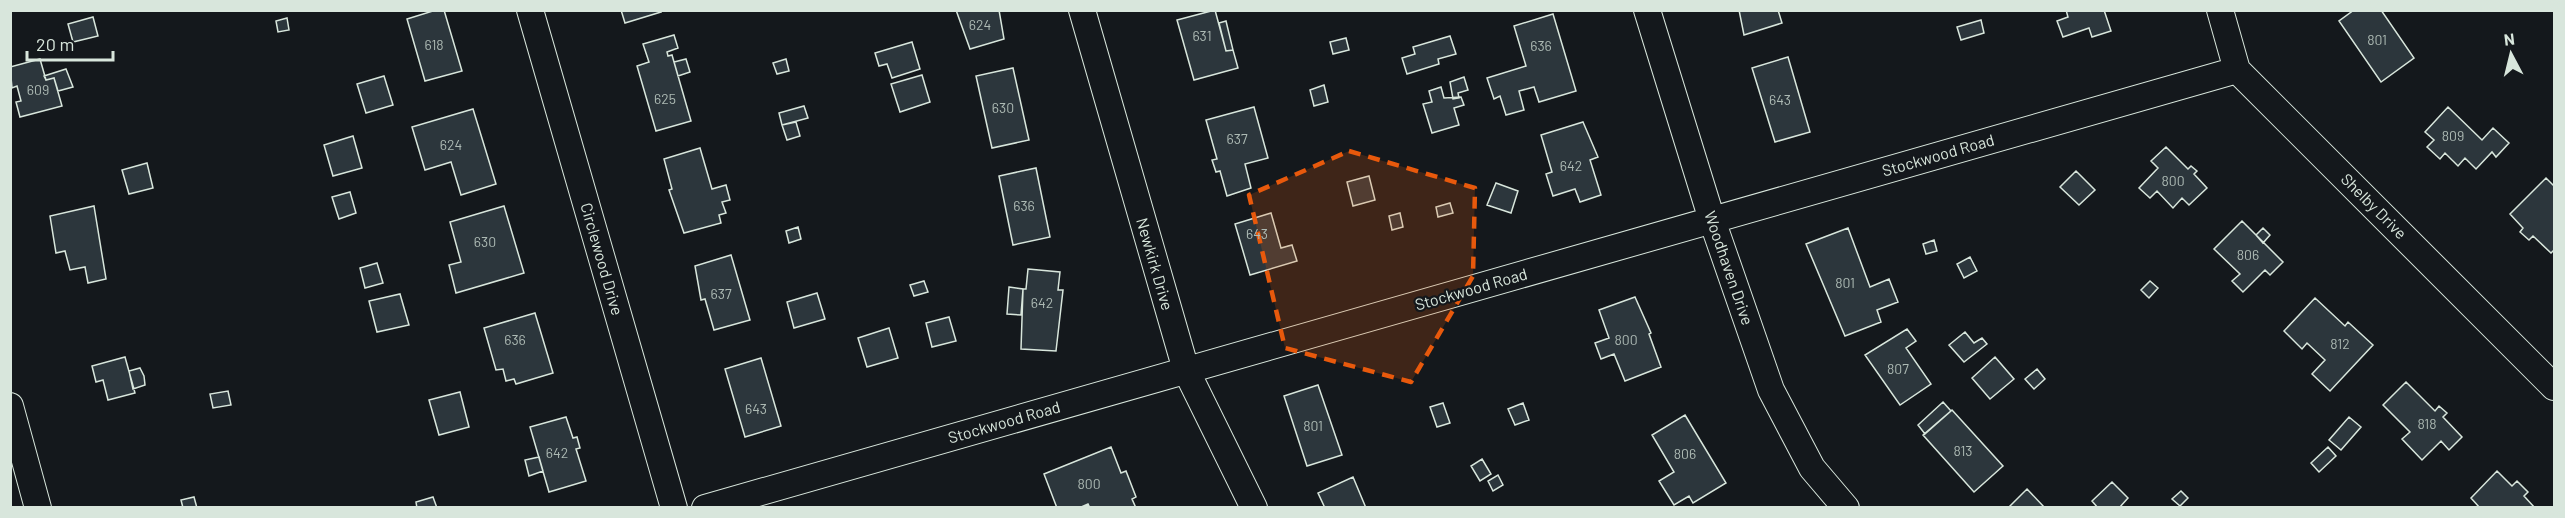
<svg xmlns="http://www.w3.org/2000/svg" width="2565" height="518" font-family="Barlow,sans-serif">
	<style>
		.building { fill: #2c363c; stroke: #d8e6dc; stroke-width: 1.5 }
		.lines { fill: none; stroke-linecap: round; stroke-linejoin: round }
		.street-casing { stroke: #d8e6dc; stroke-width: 28 }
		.street { stroke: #14181c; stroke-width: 26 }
		.marked { fill: #e8590c; fill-opacity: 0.2; stroke: #e8590c; stroke-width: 4.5; stroke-dasharray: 12 8; stroke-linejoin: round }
		.labels { text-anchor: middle; stroke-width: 4.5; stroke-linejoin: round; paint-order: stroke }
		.number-label { font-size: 14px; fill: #adbab4 }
		.street-label { font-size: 16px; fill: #d8e6dc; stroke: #14181c }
	</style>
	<rect width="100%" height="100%" fill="#14181c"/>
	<path class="building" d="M436,10H444L462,71L425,81L407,19Z
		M621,10H660L661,12L625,23Z
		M956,10H999L1004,39L970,49Z
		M1215,10L1226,51L1233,50L1238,68L1194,80L1177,20Z
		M1739,10H1778L1782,23L1744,35Z
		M2066,10H2104L2111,31L2092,37L2089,28L2063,37L2057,21L2068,17Z
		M2354,10H2381L2414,58L2381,82L2339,21Z
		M1553,14L1576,91L1539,102L1534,87L1519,91L1524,110L1506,115L1500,96L1494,99L1487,78L1526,66L1514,26Z
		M93,17L98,36L73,42L68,24Z
		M287,18L289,30L278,32L276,21Z
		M1981,20L1984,33L1961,40L1957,27Z
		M1226,21L1233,50L1226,51L1219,23Z
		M674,35L678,48L667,52L668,56L672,55L691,121L656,131L637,66L649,62L643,44Z
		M1450,36L1456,54L1438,59L1439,64L1407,74L1402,58L1415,54L1413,47Z
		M1346,38L1349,50L1333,54L1330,42Z
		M912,42L920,69L892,78L887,64L879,66L875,53Z
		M1788,57L1810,132L1775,142L1752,68Z
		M40,59L46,80L54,78L62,106L20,117L16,102L21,101L17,86L12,88L10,67Z
		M686,59L690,72L678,76L674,62Z
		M786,59L789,71L777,74L773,63Z
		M1013,68L1029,140L992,148L976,76Z
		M66,69L73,87L58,91L54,78L46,80L44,76Z
		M922,75L930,102L900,112L891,84Z
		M384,76L393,105L366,113L357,84Z
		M1464,77L1468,90L1458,93L1459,98L1453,99L1450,82Z
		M1324,85L1328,102L1314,106L1310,90Z
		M1441,87L1444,98L1461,97L1464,105L1454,108L1459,125L1432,133L1423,104L1432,102L1429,91Z
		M804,106L808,118L782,125L779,113Z
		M1254,107L1268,158L1245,164L1251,188L1227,196L1220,171L1216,172L1212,160L1217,159L1206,120Z
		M2448,107L2482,140L2493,128L2509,143L2496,157L2492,152L2476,169L2465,158L2458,166L2445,153L2440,159L2427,147L2434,140L2425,132Z
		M473,109L496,184L461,195L451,162L425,170L412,127Z
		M796,122L800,136L787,140L782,125Z
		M1583,122L1598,157L1590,160L1601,195L1580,202L1575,189L1553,196L1546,174L1552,172L1541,135Z
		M353,136L362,168L333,176L324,145Z
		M2166,147L2188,169L2191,166L2197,171L2194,174L2207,188L2189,205L2182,198L2173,208L2157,191L2150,198L2139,188L2158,168L2151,161Z
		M700,148L712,189L726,185L730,200L722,202L726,213L719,215L721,223L684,233L669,190L672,189L664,159Z
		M147,163L153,188L129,194L122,170Z
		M1036,168L1050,237L1013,245L999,176Z
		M2076,171L2095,190L2079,205L2060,187Z
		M1369,176L1375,200L1353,206L1347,182Z
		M2546,178L2554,186V250L2551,253L2533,236L2529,240L2520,232L2523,228L2510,214Z
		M1496,183L1518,191L1511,213L1487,205Z
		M350,192L356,213L339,219L332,197Z
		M1450,203L1453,213L1438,217L1436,207Z
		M94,206L106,279L88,283L85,267L70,270L65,251L56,253L50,216Z
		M504,206L524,273L456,293L449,265L461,262L450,222Z
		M1271,213L1281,248L1292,245L1297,261L1250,275L1235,224Z
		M1400,213L1403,227L1392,230L1389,216Z
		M2242,221L2283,262L2270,275L2265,270L2243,292L2232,281L2240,274L2214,249Z
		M798,227L801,239L789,243L786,231Z
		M1848,228L1870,287L1889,279L1898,302L1877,310L1881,322L1845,336L1806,244Z
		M2263,228L2270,235L2263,243L2256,235Z
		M1934,240L1937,251L1926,254L1923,244Z
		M731,255L750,320L714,330L705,299L701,300L695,266Z
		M1970,257L1977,271L1964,278L1957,264Z
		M377,263L383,283L365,288L360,268Z
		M1028,269L1060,272L1058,290H1063L1056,351L1021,349L1023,289H1026Z
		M924,281L928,292L914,296L910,285Z
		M2150,281L2158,288L2149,298L2141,290Z
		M1009,287L1023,289L1021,315L1007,314Z
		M817,293L825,319L794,328L787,302Z
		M400,294L409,325L377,332L369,301Z
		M1635,297L1651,333L1649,334L1661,367L1625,381L1614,354L1601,359L1595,343L1609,338L1599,310Z
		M2315,298L2345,326L2348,322L2373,345L2330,391L2312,374L2325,360L2307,343L2302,349L2284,331Z
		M535,313L553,373L516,384L514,379L506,381L503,369L496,370L484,328Z
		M949,317L956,341L932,347L926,323Z
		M889,328L898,358L867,367L858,338Z
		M1907,329L1916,341L1906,348L1931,384L1900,405L1865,355Z
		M1965,332L1974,343L1982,338L1987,344L1964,362L1949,345Z
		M125,357L135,393L108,400L103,380L96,382L92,366Z
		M1995,357L2014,379L1990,399L1972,378Z
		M761,358L781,426L745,437L725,369Z
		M140,368L144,376L145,385L133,389L129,371Z
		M2037,369L2045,379L2034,389L2025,379Z
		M2406,382L2435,411L2439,406L2447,413L2443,417L2462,437L2449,450L2441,441L2422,460L2402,439L2410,432L2383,405Z
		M1318,385L1342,455L1307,466L1284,396Z
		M228,391L231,405L213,408L210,394Z
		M460,392L469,427L439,435L429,400Z
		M1943,402L1951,411L1925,434L1918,425Z
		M1443,403L1450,423L1437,427L1430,407Z
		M1523,403L1529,420L1515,425L1508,409Z
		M1952,410L2003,466L1974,492L1923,435Z
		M1685,415L1726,483L1693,503L1689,496L1674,505L1659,481L1674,472L1652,435Z
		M566,417L573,438L577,437L580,448L576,449L586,481L549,492L530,427Z
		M2349,417L2361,427L2341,450L2329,440Z
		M1111,447L1121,473L1126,471L1136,497L1132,499L1136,508H1090L1088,504L1079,508H1057L1044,474Z
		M2328,447L2336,456L2319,472L2311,463Z
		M539,457L543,471L529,476L525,460Z
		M1482,459L1491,474L1480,481L1471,466Z
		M2497,471L2512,486L2517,481L2528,492L2524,496L2535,508H2480L2471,498Z
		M1498,475L1503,485L1493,491L1488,481Z
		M1353,477L1366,508H1325L1318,493Z
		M2112,482L2128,498L2119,508H2098L2092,501Z
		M2027,489L2045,508H2008Z
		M2181,491L2188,498L2180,506L2172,499Z
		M194,497L197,508H183L181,500Z
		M433,497L437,508H417L416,502Z"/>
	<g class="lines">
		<g class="street-casing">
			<path id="street" d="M530,10L674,508
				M1082,10L1186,370L1254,508
				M1647,10L1712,220L1771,390L1812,468L1846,508
				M2220,10L2237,70L2554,387
				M10,406L38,508
				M705,508L2237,70"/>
		</g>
		<use href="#street" class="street"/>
	</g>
	<path class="marked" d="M1349,151L1475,188L1473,276L1411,382L1285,348L1249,195Z"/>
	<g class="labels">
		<g class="number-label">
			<text x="980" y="30">624</text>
			<text x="1202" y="41">631</text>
			<text x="2377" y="45">801</text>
			<text x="434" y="50">618</text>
			<text x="1541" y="51">636</text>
			<text x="38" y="95">609</text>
			<text x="665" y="104">625</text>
			<text x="1780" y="105">643</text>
			<text x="1003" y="113">630</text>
			<text x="2453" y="141">809</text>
			<text x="1237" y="144">637</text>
			<text x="451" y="150">624</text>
			<text x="1571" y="171">642</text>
			<text x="2173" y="186">800</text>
			<text x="1024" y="211">636</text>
			<text x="1257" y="239">643</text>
			<text x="485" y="247">630</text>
			<text x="2248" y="260">806</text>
			<text x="1845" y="288">801</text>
			<text x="721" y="299">637</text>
			<text x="1042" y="308">642</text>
			<text x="515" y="345">636</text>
			<text x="1626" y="345">800</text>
			<text x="2340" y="349">812</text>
			<text x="1898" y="374">807</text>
			<text x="756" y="414">643</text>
			<text x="2427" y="429">818</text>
			<text x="1313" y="431">801</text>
			<text x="1963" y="456">813</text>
			<text x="557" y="458">642</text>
			<text x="1685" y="459">806</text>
			<text x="1089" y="489">800</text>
		</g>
		<g class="street-label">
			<text transform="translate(1938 155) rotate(-16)" y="6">Stockwood Road</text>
			<text transform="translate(2374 206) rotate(45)" y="6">Shelby Drive</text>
			<text transform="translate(602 259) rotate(74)" y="6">Circlewood Drive</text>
			<text transform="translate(1155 264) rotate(74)" y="6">Newkirk Drive</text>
			<text transform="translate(1729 268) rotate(71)" y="6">Woodhaven Drive</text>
			<text transform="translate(1471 289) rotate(-16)" y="6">Stockwood Road</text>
			<text transform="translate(1004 422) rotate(-16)" y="6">Stockwood Road</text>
		</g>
	</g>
	<rect width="2565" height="518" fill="none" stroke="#d8e6dc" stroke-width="24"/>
	<g transform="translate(2511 54) rotate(353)" stroke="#14181c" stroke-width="4.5" paint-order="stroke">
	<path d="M0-4.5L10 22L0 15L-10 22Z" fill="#d8e6dc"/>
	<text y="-9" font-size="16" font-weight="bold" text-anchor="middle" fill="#d8e6dc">N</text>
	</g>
	<path d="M27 51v9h86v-9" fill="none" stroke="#d8e6dc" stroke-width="3"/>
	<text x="36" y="51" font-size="18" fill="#d8e6dc" stroke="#14181c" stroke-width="4.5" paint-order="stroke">20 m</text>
</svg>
